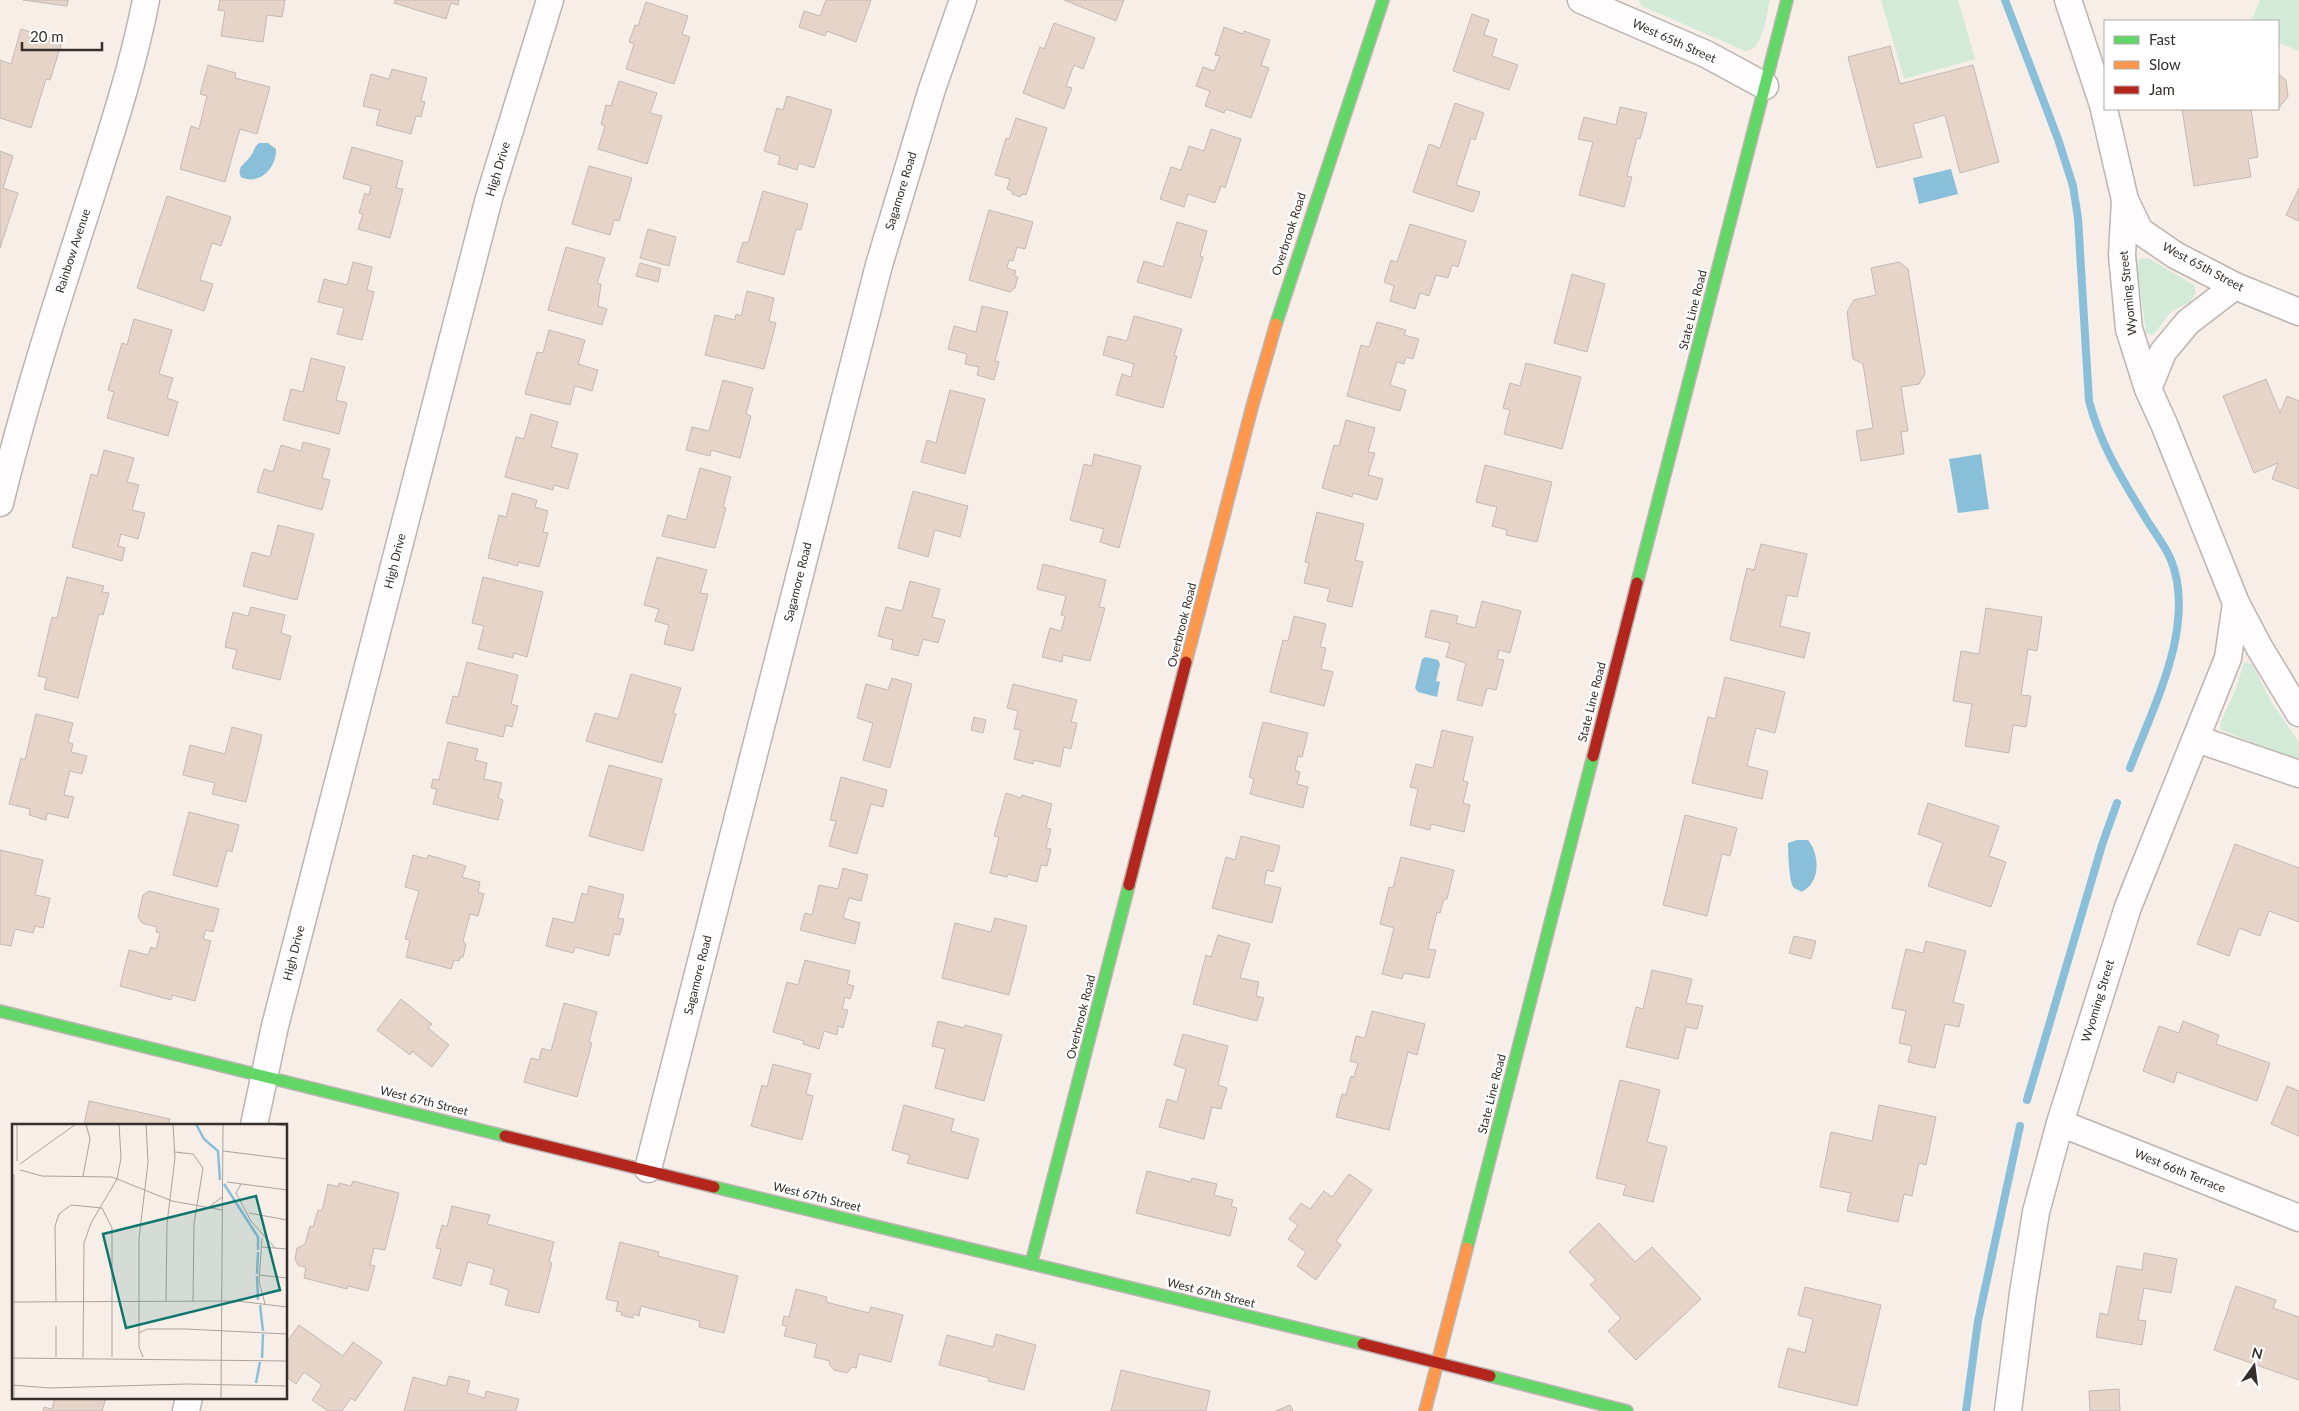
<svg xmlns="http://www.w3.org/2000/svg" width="2299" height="1411" font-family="Lato,sans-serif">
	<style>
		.green { fill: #d4ead8 }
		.water { fill: #8abfda }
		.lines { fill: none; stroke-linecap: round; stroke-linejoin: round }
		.stream { stroke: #8abfda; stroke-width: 8 }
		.building { fill: #e6d4c9; stroke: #c2bab5 }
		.street-casing { stroke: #bcb4b0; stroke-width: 29 }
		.fast-casing { stroke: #bcb4b0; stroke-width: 14 }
		.slow-casing { stroke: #bcb4b0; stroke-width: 14 }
		.jam-casing { stroke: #bcb4b0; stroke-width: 14 }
		.street { stroke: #fefcfc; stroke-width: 26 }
		.fast { stroke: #63d668; stroke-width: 11 }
		.slow { stroke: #ff974d; stroke-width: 11 }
		.jam { stroke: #b3261e; stroke-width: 11 }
		.labels { text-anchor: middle; stroke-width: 4.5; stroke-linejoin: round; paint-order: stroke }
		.street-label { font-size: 12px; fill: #362f2b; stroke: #fff }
		.inset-river { fill: none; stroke: #8abfda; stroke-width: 2.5 }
		.inset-road { fill: none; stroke: #aaa29c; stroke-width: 1 }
		.view { fill: #0f766e; fill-opacity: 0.15; stroke: #0f766e; stroke-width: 2.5 }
		.inset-edge { fill: none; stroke: #362f2b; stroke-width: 2.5 }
	</style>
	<rect width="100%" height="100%" fill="#f8eee8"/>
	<path class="green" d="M1638,0H1770C1766,15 1764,50 1745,51L1642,6Z
		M1881,0H1958L1975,59L1904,79Z
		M2260,0H2299V51L2278,42V21H2251Z
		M2148,258L2194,285L2196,293L2190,302L2171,312L2153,335L2146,333L2137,268L2139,259Z
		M2244,662L2252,664L2272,703L2299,742V761L2221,730L2220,723L2236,689Z"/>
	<path class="water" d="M259,143H268L276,149C277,168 259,186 241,177C236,167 245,164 250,157C254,152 254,147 259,143Z
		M1951,169L1958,194L1919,204L1913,178Z
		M1981,454L1989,509L1958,513L1949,459Z
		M1426,657L1438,660L1440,664L1436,681L1440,682L1437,697L1418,692L1415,688L1422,659Z
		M1797,840H1808C1820,855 1821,883 1801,892C1801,891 1794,888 1794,888C1789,883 1788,851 1788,843Z"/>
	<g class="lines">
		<path class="stream" d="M2005,0L2058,139L2073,186L2078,218L2089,401C2101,446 2121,477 2145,517C2153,531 2165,545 2171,560C2197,625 2153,707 2130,768
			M2027,1100L2102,845L2117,803
			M1966,1411L1978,1321L2020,1126"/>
	</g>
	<path class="building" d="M23,0H68L67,6Z
		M220,0H285L282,17L267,15L263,42L221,36L225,11L218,10Z
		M395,0H459L458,5L451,3L446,19L394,3Z
		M826,0H871L856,42L827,31L825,36L799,27L804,11L820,16Z
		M1064,0H1124L1116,21Z
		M646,2L688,16L682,34L690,37L674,84L626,69L634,44L629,42L635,25L638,26Z
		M1472,14L1489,20L1484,35L1497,39L1492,56L1518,65L1509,90L1453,71Z
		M1054,23L1095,38L1083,69L1074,65L1066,86L1072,88L1064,109L1023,93L1040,47L1044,49Z
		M1224,27L1243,34L1244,31L1270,40L1261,65L1269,68L1251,118L1226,109L1224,113L1205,106L1210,91L1196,86L1203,67L1214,71L1220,56L1215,55Z
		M21,29L62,42L50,80L46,79L31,128L0,118V60L11,64Z
		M1890,46L1900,84L1973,65L1999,162L1960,173L1945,115L1913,124L1922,157L1877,168L1848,57Z
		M208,65L236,73L235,78L270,87L257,134L240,129L225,182L180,169L191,126L199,129L207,96L200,94Z
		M392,69L427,78L421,101L425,102L421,117L416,116L411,134L376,125L380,110L363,106L371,74L389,79Z
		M2278,74L2286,80L2288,97L2278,109Z
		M619,81L657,93L650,113L662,116L647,164L598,149L605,126L601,124L606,105L611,106Z
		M787,96L832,110L814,168L799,163L797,170L778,164L780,156L764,151L777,108L783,110Z
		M1455,103L1484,113L1475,140L1471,138L1456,185L1480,192L1473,212L1413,192L1429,144L1440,148Z
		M1620,107L1647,113L1640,139L1637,138L1627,176L1632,177L1624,207L1579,195L1593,142L1578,139L1584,117L1616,125Z
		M2182,109H2251L2258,157L2248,159L2251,177L2194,186Z
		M1016,118L1047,128L1026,195L1022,194L1020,197L1012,194V191L1007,189L1010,179L995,175L1006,138L1009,139Z
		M1211,129L1241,139L1225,188L1221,186L1215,203L1188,194L1184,207L1160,199L1171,167L1181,170L1189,146L1204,151Z
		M352,147L403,161L396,188L403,189L390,238L358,229L363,214L359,213L365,193L369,195L371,186L343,178Z
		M0,151L13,156L3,188L18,193L0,248Z
		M589,166L632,178L619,221L614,220L610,235L572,224Z
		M2299,188V221L2286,215Z
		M763,191L808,204L801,230L796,229L784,275L737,262L743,242L748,243Z
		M167,196L231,217L221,246L212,243L200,280L213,284L204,311L137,288Z
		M989,210L1033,222L1025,249L1017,247L1013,261L1009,260L1007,268L1016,271L1014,276L1018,277L1015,288L1010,292L969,280Z
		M1177,222L1207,231L1200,256L1203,257L1191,298L1137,282L1144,261L1163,267Z
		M1410,224L1466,241L1458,267L1452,265L1448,278L1436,275L1429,296L1420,293L1415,309L1390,301L1394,286L1384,282L1391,260L1397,262Z
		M648,229L676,237L669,266L640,258Z
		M566,247L605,258L597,283L601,284L598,306L607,309L602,325L548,310Z
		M353,262L372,267L367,290L374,292L362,340L337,334L344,308L318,302L324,279L347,285Z
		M1899,262L1908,269L1925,374L1919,384L1901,387L1908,431L1901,432L1904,454L1861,461L1856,431L1873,428L1863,364L1853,359L1847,312L1854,300L1876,295L1871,268Z
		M640,263L661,269L658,282L636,276Z
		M1572,274L1605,284L1587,352L1554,343Z
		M747,291L774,298L769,321L776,323L764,369L705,355L715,315L735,320L736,314L741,316Z
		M982,306L1008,312L995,361L999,362L994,380L977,375L979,367L965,364L967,354L948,349L954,326L976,332Z
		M1134,316L1182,329L1174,356H1177L1163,408L1116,395L1122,374L1131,377L1134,364L1103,355L1108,336L1127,341Z
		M134,319L172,330L159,374L173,378L167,398L178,402L168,436L107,418L114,392L108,390L122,343L127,345Z
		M1377,322L1406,330L1404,335L1419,339L1413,359L1406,357L1404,364L1397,362L1390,385L1406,390L1400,411L1347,396L1361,345L1369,347Z
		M549,330L585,340L578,364L598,370L592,391L575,386L570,405L525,394L537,352L543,353Z
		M311,358L345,367L336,400L347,403L339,434L283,420L291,389L303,392Z
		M1526,363L1581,377L1562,449L1504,434L1510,410L1503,408L1510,383L1520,386Z
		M2266,379L2280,413L2287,396L2299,401V489L2272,479L2278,463L2254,473L2223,396Z
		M723,380L753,388L746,414L751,416L740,458L711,450L710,456L686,450L692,427L709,431Z
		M950,390L985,399L965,474L921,462L927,440L936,443Z
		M531,414L558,422L551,447L578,454L568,489L554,485L553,490L505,477L516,437L524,439Z
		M1346,420L1375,428L1368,452L1375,453L1368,475L1383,479L1377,500L1353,493L1352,497L1322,488L1334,445L1339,446Z
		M303,442L330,449L322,478L330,480L322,510L257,492L264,469L273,472L281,445L301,451Z
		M104,450L134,458L127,482L139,485L132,510L145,513L138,539L121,534L118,546L125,548L122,561L72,547L91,474L97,476Z
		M1094,454L1141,466L1119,548L1100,542L1104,529L1070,520L1084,464L1092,466Z
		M1485,465L1552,482L1537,542L1506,535L1507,530L1492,526L1497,507L1476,502Z
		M700,468L731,477L723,507L726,508L715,548L662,536L668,515L686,520Z
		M913,491L968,506L960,537L935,530L928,557L898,548Z
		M512,493L537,500L535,507L548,511L543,532L548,533L539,567L518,562V566L488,558L499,515L506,517Z
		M1317,512L1364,524L1355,560L1363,562L1352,607L1327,601L1330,589L1304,583L1309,563L1305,562Z
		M278,525L314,534L297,600L243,586L252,552L270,557Z
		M1761,544L1807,554L1797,597L1787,595L1780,626L1810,633L1804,658L1730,640L1747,568L1754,570Z
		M657,557L707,570L700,593L708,594L693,651L664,644L669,625L655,621L659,609L644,605Z
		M1043,564L1106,580L1099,607L1105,608L1090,661L1063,655L1062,662L1042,657L1050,628L1061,631L1065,616L1061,615L1066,596L1037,589Z
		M67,577L104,586L102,592L109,593L103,615L99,614L78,698L44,689L47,678L38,676L52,617L57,618Z
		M483,577L543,592L527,657L514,653L513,658L478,649L484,626L472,623Z
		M910,581L940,589L932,617L945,620L938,643L923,639L918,656L891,649L893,640L878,636L886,607L902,611Z
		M1482,601L1521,611L1510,653L1499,650L1497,659L1504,660L1496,690L1487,688L1482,706L1457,700L1466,663L1446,657L1450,643L1425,637L1431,610L1458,616L1456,623L1475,628Z
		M251,607L285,615L281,633L291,636L280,680L232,668L237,650L225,647L233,612L248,616Z
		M1986,608L2042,617L2037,651L2028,649L2021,695L2031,696L2026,727L2013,725L2009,753L1965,746L1972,704L1953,701L1961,651L1979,654Z
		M1294,616L1326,624L1320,647L1326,648L1321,669L1333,672L1324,706L1270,692L1283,640L1288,641Z
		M467,662L518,675L511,704L518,706L512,727L506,725L503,737L446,723L453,696L458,697Z
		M631,674L681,688L673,713L676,714L662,763L586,741L595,713L618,719Z
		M1725,677L1785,692L1775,733L1756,728L1747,766L1768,771L1762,799L1692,783L1708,717L1715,719Z
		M892,678L912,684L890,768L863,760L873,723L857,718L866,684L888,690Z
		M1013,684L1077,700L1071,722L1077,723L1071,749L1064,747L1060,767L1034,760L1033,764L1014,759L1021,730L1014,729L1018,711L1007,708Z
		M36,714L73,723L68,742L73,744L71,752L87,756L82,774L70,771L64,795L74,797L68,818L47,813L46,820L29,815L30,809L9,804L21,758L25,760Z
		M974,717L986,720L983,733L971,730Z
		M1263,722L1308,733L1302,757L1298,756L1295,770L1300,772L1297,784L1308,787L1303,808L1250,794L1254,779L1249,777Z
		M232,727L262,735L246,802L212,794L215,783L183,775L190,745L225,754Z
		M1442,730L1473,737L1463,781L1468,782L1463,803L1470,805L1464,832L1431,824L1430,830L1410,825L1418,789L1410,787L1416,764L1433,768Z
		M448,742L478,749L475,760L487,763L484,779L502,783L498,798L503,800L498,820L433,804L437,789L431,788L433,779L439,780Z
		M609,765L662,779L643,851L589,836Z
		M841,777L887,790L883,807L871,804L857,854L829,846L836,821L830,820Z
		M1006,793L1021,798L1022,795L1052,804L1046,828L1051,829L1046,848L1051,849L1047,866L1041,865L1037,882L1008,874L1007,877L990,873L999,837L994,836Z
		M1928,803L1999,826L1989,856L2006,862L1991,907L1928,886L1943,843L1918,834Z
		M189,812L239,825L232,852L227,850L217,887L173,875Z
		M1685,815L1737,828L1730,856L1722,854L1707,916L1663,905Z
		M1241,836L1280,846L1273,872L1267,870L1264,884L1281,888L1272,923L1212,908L1226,857L1235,860Z
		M2235,844L2299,868V922L2269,911L2260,936L2239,928L2229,956L2197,944Z
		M0,850L43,860L35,895L50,898L43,928L35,926L33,933L15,929L11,946L0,944Z
		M413,855L427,859L428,855L466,866L462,877L480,882L478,892L484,894L478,916L470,914L463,941L466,945L463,957L460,958L459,961L454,960L451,969L406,957L410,940L405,939L419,891L405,887Z
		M1401,857L1454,870L1447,899H1444L1440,913L1437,912L1428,949L1436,950L1429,978L1404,973L1402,979L1382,974L1394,928L1380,924L1389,887L1393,888Z
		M843,868L868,875L861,901L849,898L843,918L860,923L855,944L800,930L805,913L812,915L819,885L838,889Z
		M589,886L624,895L618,918L624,919L620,935L614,934L609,956L575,947L573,953L546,946L553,918L574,923L582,893L587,895Z
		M149,891L219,909L213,932L206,930L203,939L211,941L195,1001L172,995L171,1000L120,986L129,950L148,955L151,947L156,949L160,933L156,932L157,927L142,923L138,917L143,895Z
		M995,918L1027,926L1009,995L942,978L955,923L991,932Z
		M1218,935L1250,944L1240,978L1259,982L1256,996L1264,998L1257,1021L1193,1004L1206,955L1211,957Z
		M1794,936L1816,941L1811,959L1789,953Z
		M1926,941L1966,951L1953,1002L1964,1005L1959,1027L1945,1024L1935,1068L1908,1062L1912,1046L1899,1043L1906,1011L1892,1008L1906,949L1923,953Z
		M805,960L850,971L847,984L854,986L850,999L845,997L843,1006L842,1009L848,1010L843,1028L838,1026L837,1035L824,1031L819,1049L803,1044L804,1041L773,1032L787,982L798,985Z
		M1652,970L1692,979L1686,1003L1703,1006L1697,1029L1686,1027L1678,1059L1626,1047L1636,1007L1643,1009Z
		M401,999L432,1024L428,1028L449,1045L432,1067L412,1051L410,1055L377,1030Z
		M564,1003L597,1012L589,1042L592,1043L577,1097L524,1082L531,1058L539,1060L542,1048L551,1051Z
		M1372,1011L1425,1024L1417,1055L1408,1052L1389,1130L1336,1117L1342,1094L1346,1095L1351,1076L1354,1077L1358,1063L1350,1061L1356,1036L1365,1038Z
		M938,1021L964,1028L965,1025L1002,1035L984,1101L935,1088L945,1049L932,1046Z
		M2183,1021L2219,1035L2216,1044L2270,1063L2257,1101L2177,1072L2174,1083L2143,1071L2159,1026L2179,1033Z
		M1183,1034L1228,1046L1218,1085L1227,1088L1221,1109L1212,1107L1204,1139L1159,1127L1167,1099L1177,1102L1186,1069L1174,1065Z
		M773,1064L811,1074L806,1094L813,1096L802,1140L751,1126L762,1085L767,1087Z
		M1620,1080L1660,1090L1647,1142L1667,1147L1653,1202L1623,1195L1626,1185L1596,1178Z
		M2287,1086L2299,1091V1136L2271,1124Z
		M89,1101L170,1119L168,1125H84Z
		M904,1105L954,1119L951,1131L979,1139L968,1179L907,1163L910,1155L892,1150Z
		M1879,1105L1936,1117L1926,1165L1919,1163L1912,1196L1904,1194L1898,1222L1847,1211L1851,1193L1820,1187L1831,1132L1872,1141Z
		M1147,1171L1191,1182L1192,1178L1217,1184L1214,1195L1233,1200L1231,1206L1237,1208L1230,1236L1136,1213Z
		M1349,1174L1372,1190L1336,1241L1341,1245L1316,1280L1297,1266L1306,1252L1288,1239L1298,1225L1289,1219L1301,1203L1310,1209L1324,1191L1332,1197Z
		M353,1181L399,1193L385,1250L374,1248L370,1265L375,1266L368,1291L348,1286L347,1289L304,1278L306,1268L298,1265L295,1259L297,1248L305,1244L310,1226L313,1227L318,1210L322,1211L328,1184L338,1187L339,1183L351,1186Z
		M452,1206L490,1215L487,1224L554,1242L549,1262L552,1263L539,1313L505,1305L509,1290L490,1284L494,1269L468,1262L461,1286L433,1278L441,1249L436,1248L442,1225L447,1227Z
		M1599,1223L1635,1262L1652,1247L1701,1299L1636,1360L1608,1331L1621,1318L1590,1285L1596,1280L1569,1252Z
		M620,1242L659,1252L658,1256L738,1276L724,1333L699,1327L700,1321L641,1306L639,1316L634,1314L633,1318L621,1315L622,1312L616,1311L618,1302L606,1299Z
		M2144,1253L2177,1259L2171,1293L2144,1288L2138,1320L2146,1321L2142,1345L2096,1337L2100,1313L2108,1315L2117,1266L2142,1270Z
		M2236,1286L2276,1300L2273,1308L2299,1317V1380L2214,1350Z
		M1805,1287L1881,1305L1857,1406L1778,1387L1788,1348L1805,1353L1813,1319L1798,1315Z
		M796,1289L827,1297L826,1302L869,1313L871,1307L903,1315L891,1362L859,1354L856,1368L852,1367L847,1373L834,1370L829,1364L830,1361L814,1357L817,1344L784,1336L787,1326L782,1325L784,1316L789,1317Z
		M299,1325L343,1356L353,1342L382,1362L355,1401L351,1398L342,1411H328L312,1400L322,1385L304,1372L296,1384L286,1377V1343Z
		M996,1334L1036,1345L1024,1390L988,1381L989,1378L939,1365L947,1335L993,1347Z
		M1121,1370L1210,1391L1206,1411H1111Z
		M449,1376L470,1381L467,1393L485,1398L486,1391L519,1399L516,1411H404L413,1377L446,1386Z
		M2119,1389L2120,1411H2090L2089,1391Z
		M55,1397H103L106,1398L102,1411H43L44,1407L52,1409Z
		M1290,1405L1293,1411H1276Z"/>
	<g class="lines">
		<g class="street-casing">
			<path id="street" d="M1581,0L1706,54L1765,86
				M2068,0L2103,105L2125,200L2122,255L2129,329L2148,389L2164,424L2236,603L2259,647L2299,713
				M2125,200L2140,231L2175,255L2235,286L2299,312
				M2148,389L2163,352L2188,322L2235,286
				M0,503C24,405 55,308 86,212C108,142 132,72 146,0
				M2197,739L2299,774
				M2060,1123L2299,1218
				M254,1125L275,1026L489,198L550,0
				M648,1169L879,265L932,89L963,0
				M186,1411L189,1397
				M2008,1411L2023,1293L2036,1212L2060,1123L2128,907L2228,658L2236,603"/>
		</g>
		<g class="fast-casing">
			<path id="fast" d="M1276,324L1383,0
				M1637,583L1787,0
				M0,1011L505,1136
				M714,1187L1363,1344
				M1467,1248L1593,756
				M1031,1264L1129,885
				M1490,1376L1627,1411"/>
		</g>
		<g class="slow-casing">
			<path id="slow" d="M1186,662L1252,407L1276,324
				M1425,1411L1467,1248"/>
		</g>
		<g class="jam-casing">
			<path id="jam" d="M1593,756L1637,583
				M1129,885L1186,662
				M505,1136L714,1187
				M1363,1344L1490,1376"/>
		</g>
		<use href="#street" class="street"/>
		<use href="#fast" class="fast"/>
		<use href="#slow" class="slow"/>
		<use href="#jam" class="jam"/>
	</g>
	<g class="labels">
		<g class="street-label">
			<text transform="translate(1674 41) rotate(24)" y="4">West 65th Street</text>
			<text transform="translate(498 169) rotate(-73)" y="4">High Drive</text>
			<text transform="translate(901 191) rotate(-73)" y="4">Sagamore Road</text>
			<text transform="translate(1289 234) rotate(-72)" y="4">Overbrook Road</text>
			<text transform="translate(73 251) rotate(-72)" y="4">Rainbow Avenue</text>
			<text transform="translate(2203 267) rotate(28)" y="4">West 65th Street</text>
			<text transform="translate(2128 293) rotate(-96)" y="4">Wyoming Street</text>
			<text transform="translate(1693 310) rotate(-76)" y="4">State Line Road</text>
			<text transform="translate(395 561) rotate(-76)" y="4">High Drive</text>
			<text transform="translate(798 582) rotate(-76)" y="4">Sagamore Road</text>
			<text transform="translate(1182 625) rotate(-76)" y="4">Overbrook Road</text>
			<text transform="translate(1592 702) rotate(-76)" y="4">State Line Road</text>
			<text transform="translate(294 953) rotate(-76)" y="4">High Drive</text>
			<text transform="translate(698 975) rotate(-76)" y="4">Sagamore Road</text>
			<text transform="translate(2098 1001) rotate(-73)" y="4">Wyoming Street</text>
			<text transform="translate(1081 1017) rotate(-76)" y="4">Overbrook Road</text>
			<text transform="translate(1492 1094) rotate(-76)" y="4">State Line Road</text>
			<text transform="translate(424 1101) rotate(14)" y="4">West 67th Street</text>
			<text transform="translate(2180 1171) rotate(22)" y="4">West 66th Terrace</text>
			<text transform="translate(817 1197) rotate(14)" y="4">West 67th Street</text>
			<text transform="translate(1211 1293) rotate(14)" y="4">West 67th Street</text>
		</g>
	</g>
	<g transform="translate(12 1124)">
		<rect width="275" height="275" fill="#f8eee8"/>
		<path class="inset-river" d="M184,0L192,15L206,27L208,56M212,60L246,113V126M245,150L246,128M245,152L246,176M248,181L251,207M250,234L251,210M244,259L248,238"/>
		<path class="inset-road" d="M5,0V37M257,0L275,2M211,27L275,35M163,28L181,30L191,44L182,100L181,177M8,40L64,0M8,46L30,52L100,53L160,77L210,86M71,52L78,15L74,0M215,58L275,66M229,60L224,69L239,97L263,124M197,83L210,73M237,89L275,96M250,114L247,157L253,180M250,123L275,125M247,151L275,154M154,177L155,100L163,34L161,0M0,178L225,177L275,183M44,178L43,102L47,90L59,81L90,84L100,104V233M127,209L135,205H174L275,210M44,233V202M71,233L72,119L79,99L105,55L109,34L107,0M131,233L127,223V115L136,38L134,0M0,234L275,237M0,261L38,264L175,260L275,262M2,275V50M209,275L211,0"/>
		<path class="view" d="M244,72L268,166L114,204L91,110Z"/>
		<rect width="275" height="275" class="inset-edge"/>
	</g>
	<rect x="2104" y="20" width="175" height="90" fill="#ffffff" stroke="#afacaa"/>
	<rect x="2114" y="36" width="25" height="8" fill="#63d668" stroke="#afacaa"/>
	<text x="2149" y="45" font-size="15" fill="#362f2b">Fast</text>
	<rect x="2114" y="61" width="25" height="8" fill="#ff974d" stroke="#afacaa"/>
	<text x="2149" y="70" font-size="15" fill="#362f2b">Slow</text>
	<rect x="2114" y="86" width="25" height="8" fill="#b3261e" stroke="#afacaa"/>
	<text x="2149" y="95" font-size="15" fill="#362f2b">Jam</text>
	<g transform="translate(2254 1366) rotate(14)" stroke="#ffffff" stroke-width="4" paint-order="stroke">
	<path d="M0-4L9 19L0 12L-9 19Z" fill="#362f2b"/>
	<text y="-8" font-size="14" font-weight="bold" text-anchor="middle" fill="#362f2b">N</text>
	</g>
	<path d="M22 42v8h80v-8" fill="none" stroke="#362f2b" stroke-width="2.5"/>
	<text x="30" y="42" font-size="15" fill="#362f2b" stroke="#ffffff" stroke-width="4" paint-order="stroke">20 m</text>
</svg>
